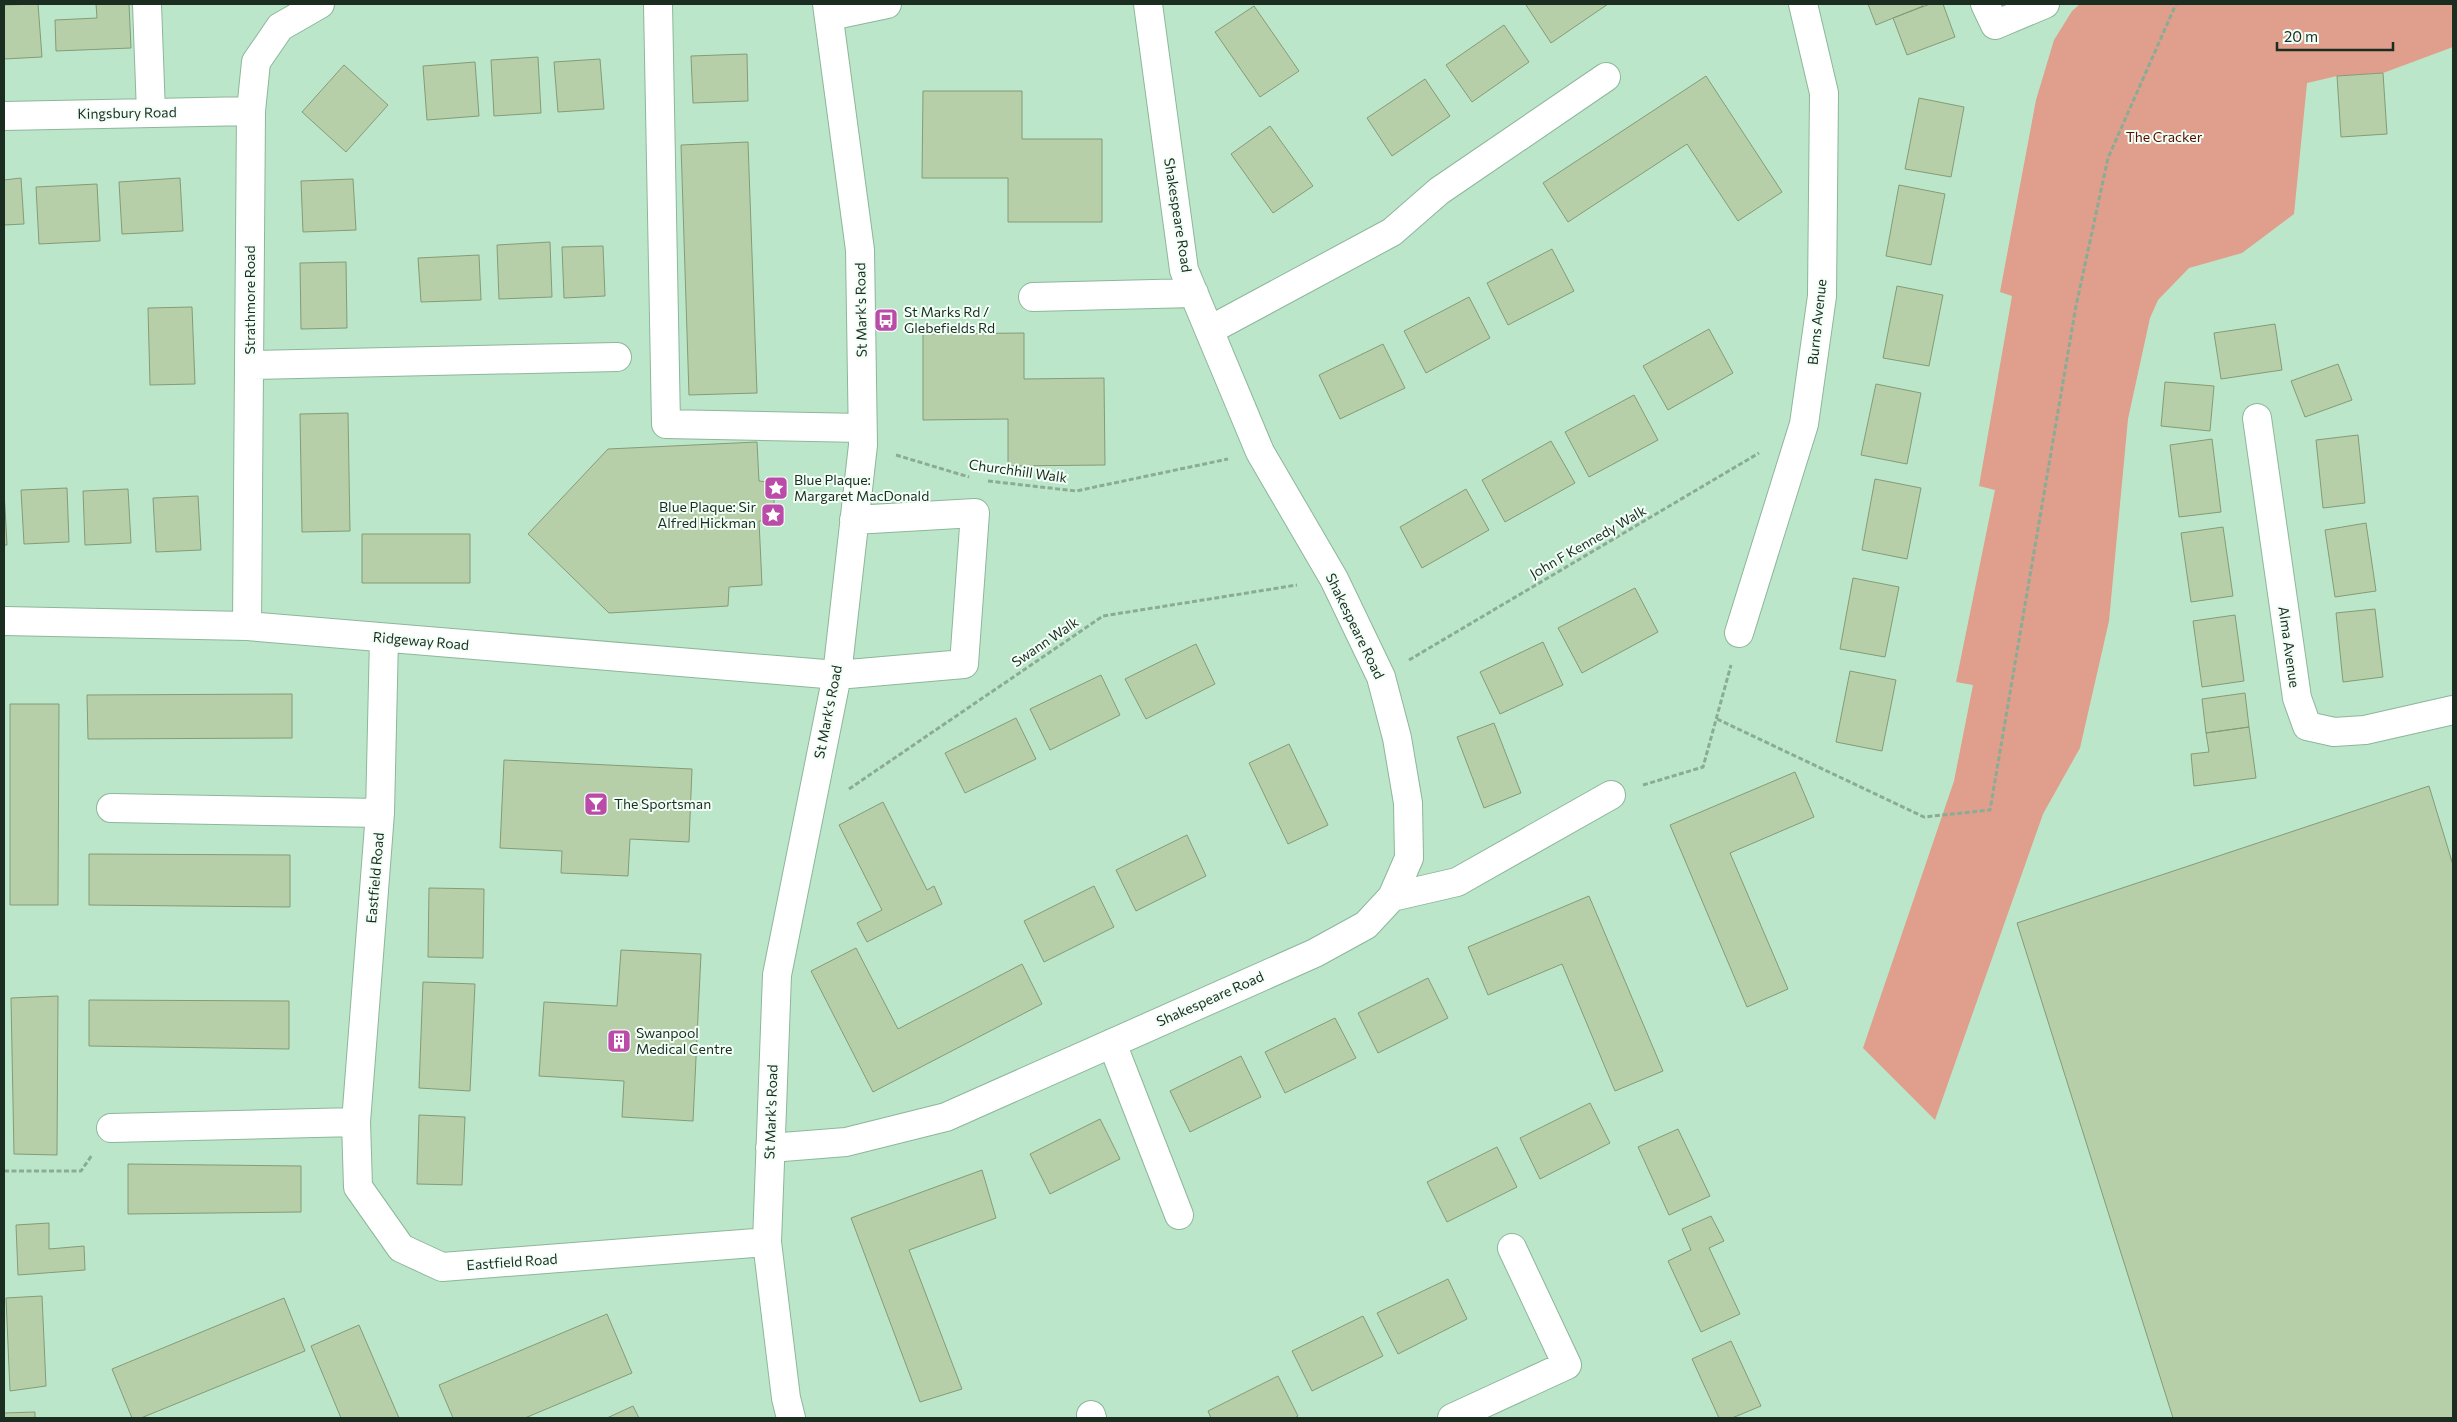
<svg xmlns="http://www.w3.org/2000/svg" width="2457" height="1422" font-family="Commissioner,sans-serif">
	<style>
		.green { fill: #e09e8d }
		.building { fill: #b6cfa8; stroke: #849c77 }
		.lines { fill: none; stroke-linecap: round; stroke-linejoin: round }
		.minor-casing { stroke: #8db69a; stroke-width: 30 }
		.path { stroke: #8aac95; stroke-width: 3; stroke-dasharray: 5 2.5; stroke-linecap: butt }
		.minor { stroke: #fff; stroke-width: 28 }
		.labels { text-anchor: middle; stroke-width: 4; stroke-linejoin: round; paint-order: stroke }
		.street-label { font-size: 14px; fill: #1b2c21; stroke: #f2fff6 }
		.park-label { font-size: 14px; fill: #560e00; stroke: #f2fff6 }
		.poi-label { font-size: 14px; fill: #1b2c21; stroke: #f2fff6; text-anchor: start }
	</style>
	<rect width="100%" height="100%" fill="#bce6c9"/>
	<path class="green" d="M2080,4H2453V47L2383,73L2337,76L2307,83L2294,214L2242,253L2189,268L2158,300L2150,318L2128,419L2109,621L2080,748L2043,814L1935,1120L1863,1048L1954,781L1973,685L1956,682L1995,490L1979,486L2012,296L2000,292L2036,100L2054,40L2072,11Z"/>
	<path class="building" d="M38,4L42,57L4,59V5Z
		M96,4H129L131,48L56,51L55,20L97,18Z
		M1528,4H1608L1551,43L1526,5Z
		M1868,4H1922L1923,6L1876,25Z
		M1930,4H1943L1955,37L1907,55L1893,18Z
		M1254,6L1299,71L1260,97L1215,32Z
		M1504,25L1529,62L1472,102L1446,65Z
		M747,54L748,101L693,103L691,56Z
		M538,57L541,113L494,116L491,60Z
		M600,59L604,109L558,112L554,62Z
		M475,62L479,116L427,120L423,66Z
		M344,65L388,105L346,152L302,112Z
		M2383,73L2387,134L2341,137L2337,76Z
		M1706,76L1782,192L1738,221L1687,144L1568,222L1543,183Z
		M1425,79L1450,116L1392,156L1367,118Z
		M923,91H1022V139H1102V222H1008V178H922Z
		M1919,98L1964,107L1951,177L1905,169Z
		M1270,126L1313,186L1273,213L1231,154Z
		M748,142L757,393L689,395L681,145Z
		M21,178L24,224L4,225V180Z
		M180,178L183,231L122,234L119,182Z
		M353,179L356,230L303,232L301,181Z
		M97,184L100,241L39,244L36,187Z
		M1899,185L1945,194L1931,265L1886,256Z
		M550,242L552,297L499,299L497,245Z
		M603,246L605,296L564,298L562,247Z
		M1552,249L1574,291L1508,325L1487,283Z
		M479,255L481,300L421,302L418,258Z
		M346,262L347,328L301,329L300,263Z
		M1897,286L1943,295L1929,366L1883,358Z
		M1469,297L1490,338L1426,373L1404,331Z
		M192,307L195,384L150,385L148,308Z
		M2275,324L2282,370L2221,379L2214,333Z
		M1709,329L1733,373L1668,410L1643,366Z
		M1024,333V379L1104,378L1105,465L1008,466V419L923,420V334Z
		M1383,344L1405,388L1340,419L1319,375Z
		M2338,364L2352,400L2305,417L2291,381Z
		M2165,382L2214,386L2210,431L2161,426Z
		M1876,384L1921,393L1907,464L1861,455Z
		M1634,395L1658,440L1589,477L1565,432Z
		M348,413L350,531L302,532L300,414Z
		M2358,435L2365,503L2323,508L2316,440Z
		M2212,439L2221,512L2179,517L2170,445Z
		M1551,441L1575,483L1505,522L1482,480Z
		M757,442L759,481L776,483L772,520L759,521L762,585L729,587L728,606L609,613L528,534L608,449Z
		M1875,479L1921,488L1907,559L1862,550Z
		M67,488L69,542L24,544L21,490Z
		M128,489L131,543L85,545L83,491Z
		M1466,489L1489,530L1422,568L1400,527Z
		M4,490L7,545H4Z
		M198,496L201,550L156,552L153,498Z
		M2366,523L2376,591L2335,597L2325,530Z
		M2223,527L2233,596L2191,602L2181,533Z
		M362,534H470V583H362Z
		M1853,578L1899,587L1885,657L1840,649Z
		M1635,588L1658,632L1582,673L1558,628Z
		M2375,609L2383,677L2343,682L2336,613Z
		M2235,615L2244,681L2202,687L2193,621Z
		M1543,642L1563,685L1500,714L1480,672Z
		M1196,644L1215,684L1146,719L1125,679Z
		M1850,671L1896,680L1882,751L1836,742Z
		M1101,675L1120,715L1050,750L1030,709Z
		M2245,693L2249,727L2206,733L2202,699Z
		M292,694V738L88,739L87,695Z
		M10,704H59L58,905H10Z
		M1016,718L1036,759L965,793L945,753Z
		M1494,723L1521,793L1484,808L1457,737Z
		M2249,727L2256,778L2194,786L2191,754L2209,752L2206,733Z
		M1289,744L1328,825L1288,844L1249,763Z
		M504,760L692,769L689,842L630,839L628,876L561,873L562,851L500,848Z
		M1795,772L1814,817L1730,853L1788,989L1747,1007L1670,825Z
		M2429,786L2453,865V1418H2173L2017,923Z
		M883,802L927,890L934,886L942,904L867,942L857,923L882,910L839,825Z
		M1187,835L1206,876L1136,911L1116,870Z
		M89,854L290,855V907L89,905Z
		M1094,886L1114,927L1044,962L1024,921Z
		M429,888L484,889L483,958L428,957Z
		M1589,896L1663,1071L1615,1091L1562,964L1488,995L1468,947Z
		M856,948L898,1029L1022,964L1042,1004L873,1092L811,971Z
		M621,950L701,954L693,1121L622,1117L624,1081L539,1076L544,1002L617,1006Z
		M1428,978L1448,1018L1378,1053L1358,1013Z
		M423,982L475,984L470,1091L419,1088Z
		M58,996L57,1155L14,1154L11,998Z
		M89,1000L289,1001V1049L89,1046Z
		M1335,1018L1356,1058L1285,1093L1265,1052Z
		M1241,1056L1261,1097L1190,1132L1170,1091Z
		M1590,1103L1610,1143L1540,1179L1520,1138Z
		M419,1115L465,1117L462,1185L417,1184Z
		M1100,1119L1120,1159L1050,1194L1030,1154Z
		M1678,1129L1710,1196L1669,1215L1638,1147Z
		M1497,1147L1517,1187L1447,1222L1427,1182Z
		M128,1164L301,1166V1212L128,1214Z
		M982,1170L996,1218L909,1250L962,1389L920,1402L851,1218Z
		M1711,1216L1724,1241L1709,1248L1740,1314L1701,1332L1668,1261L1691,1250L1682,1229Z
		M49,1223V1249L84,1246L85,1270L18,1275L16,1225Z
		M1448,1279L1467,1319L1398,1354L1377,1313Z
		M42,1296L46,1386L10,1391L6,1298Z
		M284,1298L305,1351L141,1418H132L112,1369Z
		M607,1314L632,1373L525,1418H453L439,1385Z
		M1363,1316L1383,1356L1312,1391L1292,1351Z
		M359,1325L399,1418H341L311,1346Z
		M1731,1341L1761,1406L1732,1418H1719L1692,1359Z
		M1278,1376L1298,1416L1295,1418H1211L1208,1411Z
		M633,1406L639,1418H607Z
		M35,1412V1418H4V1413Z"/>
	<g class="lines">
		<g class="minor-casing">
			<path id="minor" d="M147,4L151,113
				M658,4L666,424L862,428
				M1985,4L1995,25L2045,4
				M830,16L887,4
				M4,116L251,111
				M1033,297L1194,293
				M1210,330L1392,232L1439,191L1606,77
				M250,365L617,357
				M2257,418L2297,698L2307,726L2334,732L2365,730L2453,710
				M4,621L247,626L837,675L964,664L975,513L854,520
				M247,626L251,111L256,62L280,27L320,4
				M1739,633L1804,424L1822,296L1824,93L1803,4
				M384,638L380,813L356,1122L358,1187L401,1248L442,1267L767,1242
				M111,808L380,813
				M1392,897L1457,882L1611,795
				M1112,1043L1179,1215
				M111,1128L356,1122
				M770,1148L846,1142L946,1117L1315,953L1366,925L1392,897L1409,858L1408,803L1397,738L1381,677L1334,579L1260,452L1184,270L1148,4
				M1091,1415L1092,1418
				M791,1418L786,1398L767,1242L777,975L837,675L863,445L860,250L827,4
				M1452,1418L1567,1365L1512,1248"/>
		</g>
		<path class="path" d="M896,455L969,477
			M988,481L1076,491L1228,459
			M1409,660L1759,453
			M1717,719L1924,817L1990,810L2076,306L2108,158L2176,4
			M1643,785L1703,767L1731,665
			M849,789L1103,616L1297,585
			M4,1171H81L92,1155"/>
		<use href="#minor" class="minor"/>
	</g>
	<defs>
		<g id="bus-square" transform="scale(1.25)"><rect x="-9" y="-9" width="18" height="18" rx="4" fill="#bb4ba8" stroke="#f2fff6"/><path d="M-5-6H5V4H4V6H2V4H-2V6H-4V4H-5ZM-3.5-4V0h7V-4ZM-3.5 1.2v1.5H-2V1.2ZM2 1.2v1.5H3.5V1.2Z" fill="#fff"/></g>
		<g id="sight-square" transform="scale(1.25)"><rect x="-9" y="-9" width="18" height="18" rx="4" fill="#bb4ba8" stroke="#f2fff6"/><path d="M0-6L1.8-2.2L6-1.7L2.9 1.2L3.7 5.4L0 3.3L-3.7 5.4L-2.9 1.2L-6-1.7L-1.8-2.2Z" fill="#fff"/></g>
		<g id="bar-square" transform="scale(1.25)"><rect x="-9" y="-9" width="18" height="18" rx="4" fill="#bb4ba8" stroke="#f2fff6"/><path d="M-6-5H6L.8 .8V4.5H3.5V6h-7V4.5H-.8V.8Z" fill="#fff"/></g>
		<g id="building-square" transform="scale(1.25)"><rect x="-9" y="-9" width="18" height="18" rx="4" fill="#bb4ba8" stroke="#f2fff6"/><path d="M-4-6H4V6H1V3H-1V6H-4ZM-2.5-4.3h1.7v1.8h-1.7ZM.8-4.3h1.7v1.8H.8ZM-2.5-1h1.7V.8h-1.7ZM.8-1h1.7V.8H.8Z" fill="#fff"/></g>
	</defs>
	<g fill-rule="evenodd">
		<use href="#bus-square" x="886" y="320"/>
		<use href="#sight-square" x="776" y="488"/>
		<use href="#sight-square" x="773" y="515"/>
		<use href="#bar-square" x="596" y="804"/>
		<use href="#building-square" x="619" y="1041"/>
	</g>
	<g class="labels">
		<g class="street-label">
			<text transform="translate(127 113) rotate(-1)" y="5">Kingsbury Road</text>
			<text transform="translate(1178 215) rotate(81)" y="5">Shakespeare Road</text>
			<text transform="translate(250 300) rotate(-90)" y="5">Strathmore Road</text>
			<text transform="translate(861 310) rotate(-91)" y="5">St Mark's Road</text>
			<text transform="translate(1817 322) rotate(-84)" y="5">Burns Avenue</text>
			<text transform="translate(1018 471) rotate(8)" y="5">Churchhill Walk</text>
			<text transform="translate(1588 542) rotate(-30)" y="5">John F Kennedy Walk</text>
			<text transform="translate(1355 626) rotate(64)" y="5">Shakespeare Road</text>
			<text transform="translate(421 641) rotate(5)" y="5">Ridgeway Road</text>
			<text transform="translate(1045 642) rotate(-34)" y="5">Swann Walk</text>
			<text transform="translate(2289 647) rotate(82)" y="5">Alma Avenue</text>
			<text transform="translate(828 712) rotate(-79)" y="5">St Mark's Road</text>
			<text transform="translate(375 878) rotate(-85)" y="5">Eastfield Road</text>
			<text transform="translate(1210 999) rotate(-24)" y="5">Shakespeare Road</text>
			<text transform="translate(771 1112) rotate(-88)" y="5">St Mark's Road</text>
			<text transform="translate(512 1262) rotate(-4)" y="5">Eastfield Road</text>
		</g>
		<g class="park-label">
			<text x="2164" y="142">The Cracker</text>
		</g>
		<g class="poi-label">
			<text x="904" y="317">St Marks Rd /<tspan x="904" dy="16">Glebefields Rd</tspan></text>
			<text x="794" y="485">Blue Plaque:<tspan x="794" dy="16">Margaret MacDonald</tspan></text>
			<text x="756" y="512" text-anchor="end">Blue Plaque: Sir<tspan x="756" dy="16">Alfred Hickman</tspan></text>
			<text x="614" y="809">The Sportsman</text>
			<text x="636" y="1038">Swanpool<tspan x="636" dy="16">Medical Centre</tspan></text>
		</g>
	</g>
	<rect width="2457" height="1422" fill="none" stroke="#1b2c21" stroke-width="10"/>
	<path d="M2277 42v8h116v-8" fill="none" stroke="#1b2c21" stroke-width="2.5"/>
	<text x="2284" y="42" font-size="15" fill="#1b2c21" stroke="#f2fff6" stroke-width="4" paint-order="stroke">20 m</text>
</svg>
